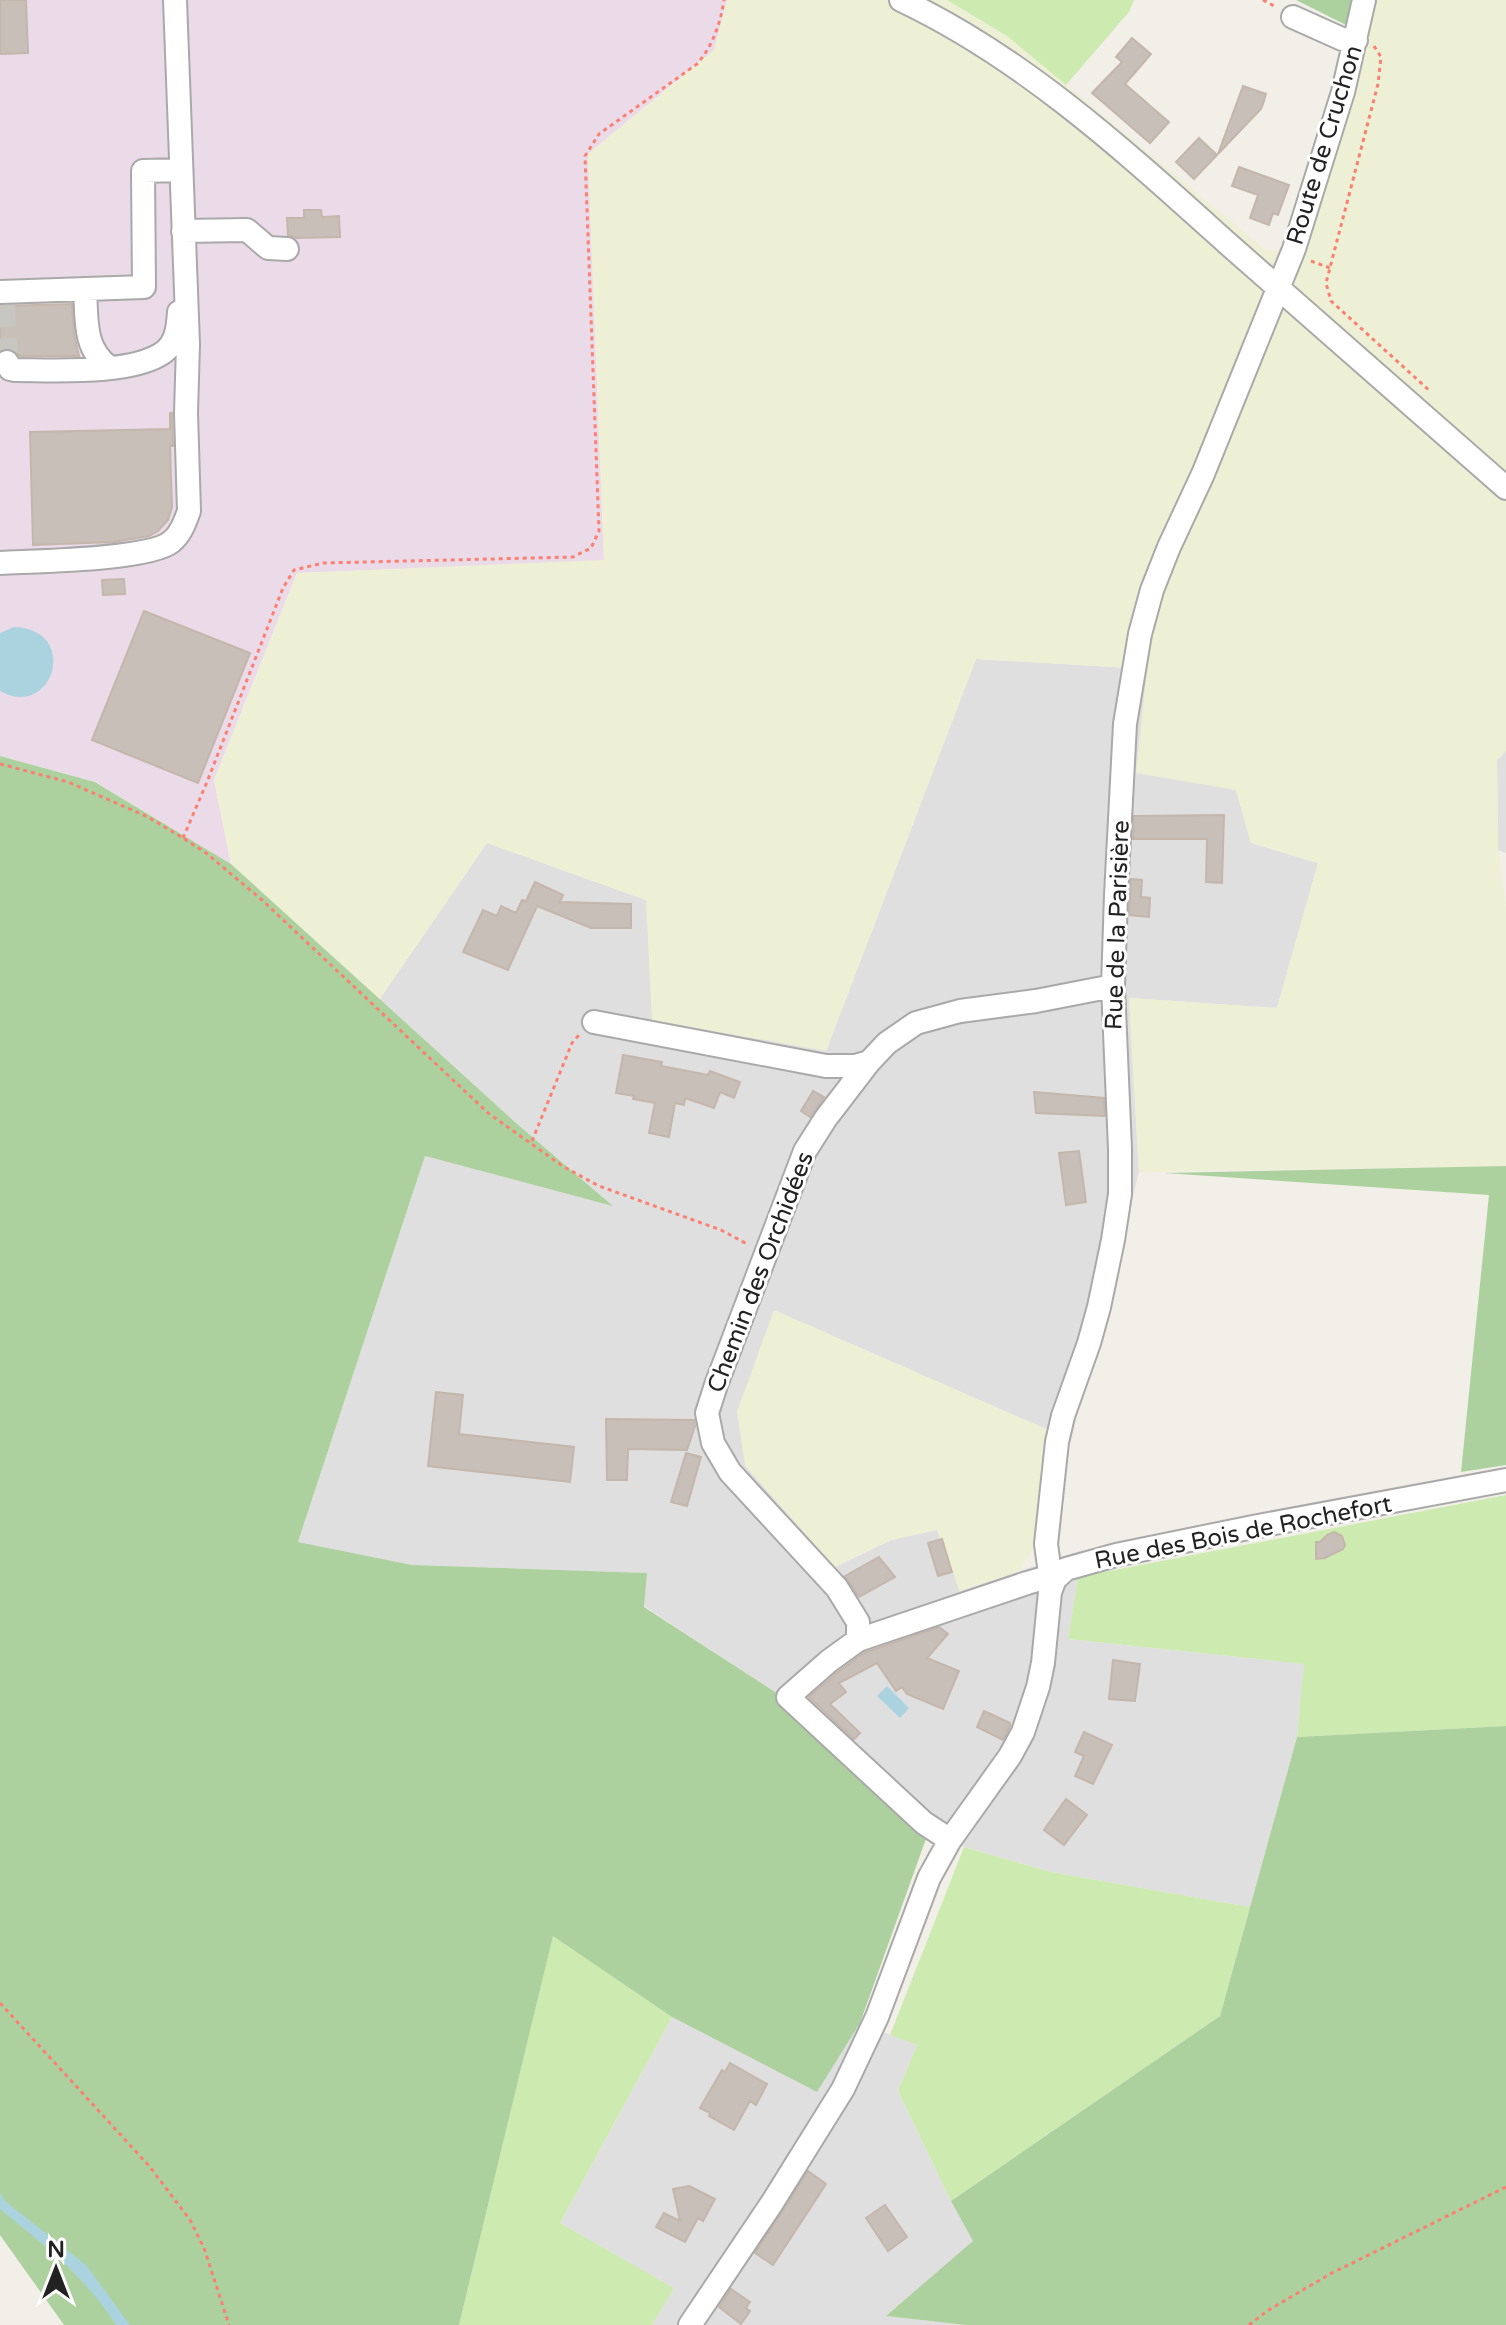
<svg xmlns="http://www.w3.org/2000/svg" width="1506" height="2325" font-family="'Varela Round',sans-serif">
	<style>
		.residential { fill: #e0dfdf }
		.industrial { fill: #ebdbe8 }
		.farmland { fill: #eef0d5 }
		.grass { fill: #cdebb0 }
		.forest { fill: #add19e }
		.water { fill: #aad3df }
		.building { fill: #c7bfb8; stroke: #c4b6ab; stroke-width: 2 }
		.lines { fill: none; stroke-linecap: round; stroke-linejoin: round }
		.minor-tunnel { stroke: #c8c6c1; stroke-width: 22; stroke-dasharray: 22 11; stroke-linecap: butt }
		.minor-casing { stroke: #a9a9a9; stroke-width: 26 }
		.path { stroke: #fa8072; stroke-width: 3; stroke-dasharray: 4 4; stroke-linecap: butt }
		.minor { stroke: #fff; stroke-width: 22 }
		.labels { text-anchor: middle; stroke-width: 6; stroke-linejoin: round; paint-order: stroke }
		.street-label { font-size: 24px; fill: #222; stroke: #fff }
	</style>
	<rect width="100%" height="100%" fill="#f2efe9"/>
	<path class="residential" d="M976,659L1148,669L1137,772L1236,790L1251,843L1318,863L1277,1008L1129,998L1139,1172L1071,1440L775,1311L737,1412L835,1567L891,1540L937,1530L960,1591L1083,1550L1068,1639L1305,1664L1297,1737L1250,1907L1051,1872L927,1836L775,1692L644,1606L646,1573L412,1565L298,1542L425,1156L611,1204L516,1123L379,1000L487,843L646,900L826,1051Z
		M1506,751V853L1498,850L1497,760Z
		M672,2017L816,2091L860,2023L917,2045L898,2091L951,2201L974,2241L887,2316L966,2325H652L673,2288L560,2223Z"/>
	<path class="industrial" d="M0,0H727L714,50L588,154L604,561L297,573L214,780L231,864L96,782L0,756Z"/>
	<path class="farmland" d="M727,0H947L1007,36L1267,251L1280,249L1358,0H1506V751L1497,760L1498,850L1506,907V1166L1139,1172L1129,998L1277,1008L1318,863L1251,843L1236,790L1136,773L1147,669L976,659L826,1051L652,1020L646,900L487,843L379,1000L231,864L214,780L297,573L604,560L588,154L714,50Z
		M774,1310L1046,1429L1036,1544L1020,1571L960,1591L937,1530L891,1540L835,1567L745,1466L737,1412Z"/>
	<path class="grass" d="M947,0H1134L1129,12L1066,85L1007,36Z
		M1506,1495V1726L1297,1737L1304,1664L1068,1639L1078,1577Z
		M964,1847L1051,1872L1250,1907L1220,2016L951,2201L898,2091L917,2045L890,2035Z
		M553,1935L672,2017L560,2223L674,2288L652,2325H459Z"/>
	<path class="forest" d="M1296,0H1358L1350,27Z
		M0,756L95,782L231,864L516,1123L613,1206L425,1156L298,1542L412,1565L647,1573L644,1607L775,1692L927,1836L860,2023L817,2092L672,2017L553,1936L459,2325H64L0,2235Z
		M1506,1166V1465L1461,1472L1489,1195L1164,1173Z
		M1506,1726V2325H966L886,2316L973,2241L951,2201L1220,2016L1297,1737Z"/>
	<path class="water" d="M14,627C81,629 53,721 0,691V633Z
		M887,1686L909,1708L900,1718L877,1696Z
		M0,2193L5,2201L86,2265L130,2325H116C85,2276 44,2245 0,2209Z"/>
	<path class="building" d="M0,0H26L28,53L0,54Z
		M1132,38L1151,54L1125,84L1169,122L1150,143L1092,93L1122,62L1116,57Z
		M1243,86L1266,94L1263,104L1261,109L1218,154Z
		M1199,138L1217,155L1194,179L1176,162Z
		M1239,167L1289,185L1278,215L1273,213L1269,225L1250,218L1258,195L1232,186Z
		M304,210H321L322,217L339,216L340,237L296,238L288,235L287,218H304Z
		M72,304L74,334L79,356H20L9,348L0,350V306Z
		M170,413H172L173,446H170L172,507L168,520L158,531L149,536L114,542L33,545L30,432L170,429Z
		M124,579L125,594L103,595L102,580Z
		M144,611L250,653L198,783L92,740Z
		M1224,815L1222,883L1206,882L1207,839H1133L1134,816Z
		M1131,879L1142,880L1141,897L1150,898L1149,917L1129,915Z
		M535,882L563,895L560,902L631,904V928H591L537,906L508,970L463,952L483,910L497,916L501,906L516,913L522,900L526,901Z
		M623,1055L662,1062L661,1066L708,1075L710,1071L740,1082L734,1098L720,1092L714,1108L685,1098L684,1105L675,1103L669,1137L649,1133L655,1103L633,1099L634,1096L616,1093Z
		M813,1091L824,1097L810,1117L801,1111Z
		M1034,1092L1104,1098L1105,1116L1036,1113Z
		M1079,1151L1086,1202L1066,1205L1059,1153Z
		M436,1392L463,1395L459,1434L574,1447L570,1482L428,1466Z
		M606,1419L694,1420L695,1426L687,1450L628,1449L627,1480H607Z
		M686,1453L701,1457L687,1506L671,1502Z
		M1334,1532L1342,1536L1345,1545L1343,1549L1325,1558L1316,1559V1542H1320L1327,1535Z
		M942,1539L952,1572L938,1576L928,1543Z
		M879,1557L895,1577L859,1597L845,1576Z
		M939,1627L948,1634L927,1658L959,1671L943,1709L907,1694L902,1687L896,1691L877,1663L839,1683L846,1692L830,1704L860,1733L854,1739L809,1697L838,1672L864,1653Z
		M1113,1660L1140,1664L1135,1701L1109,1699Z
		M984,1711L1010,1723V1726L1003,1740L977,1727Z
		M1084,1732L1112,1745L1093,1784L1075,1776L1084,1756L1075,1752Z
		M1066,1799L1087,1815L1064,1845L1044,1830Z
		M730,2063L767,2084L756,2105L750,2101L734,2130L709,2116L710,2113L700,2108L722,2070L725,2072Z
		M808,2171L826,2184L773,2265L755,2253Z
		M689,2186L715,2199L703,2221L698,2218L685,2242L656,2227L664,2213L680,2221L673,2189Z
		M885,2205L907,2237L888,2251L866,2218Z
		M731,2289L750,2302L746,2308L750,2311L741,2324L719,2307Z"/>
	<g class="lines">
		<path class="minor-tunnel" d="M4,305L7,362"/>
		<g class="minor-casing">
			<path id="minor" d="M901,0C1024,58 1127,153 1227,243C1320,325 1413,406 1506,488
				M1293,17L1342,39L1356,40
				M183,231L247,230L268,248L287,249
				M85,289C87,319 83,348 109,367
				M0,292L144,287L143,171L181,170
				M7,362L10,369L15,370C54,370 133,375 164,352C177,342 178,326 179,312
				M0,563C34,561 148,560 171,542C181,534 185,522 189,511L186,413L188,344L175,0
				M594,1022L826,1066H855L869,1062
				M858,1640V1622L837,1588L730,1472L713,1443L707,1413L716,1385L805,1151L826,1118L869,1062L887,1043L916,1023L960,1011L1036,1001L1113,986
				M950,1840L924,1823L788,1697L829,1661L858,1640L1027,1583L1041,1579H1055L1049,1566L1046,1544L1057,1442L1063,1416L1089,1343L1099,1307L1113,1240L1120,1194V1149L1113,986L1116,895L1125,724L1140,634L1152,590L1169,547L1203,474L1294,249L1343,92L1364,0
				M690,2325L772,2203L843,2089L877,2017L929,1878L950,1840L1010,1756L1023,1732L1038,1687L1043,1663L1050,1592L1055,1579L1066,1569L1116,1555L1253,1527L1506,1480"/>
		</g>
		<path class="path" d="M1263,0L1276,7
			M1374,46L1381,57L1378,84L1326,283L1331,301L1431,392
			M1311,261L1330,268
			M0,764L68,782L148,817L183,838L206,853L262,900L488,1113L564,1167L599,1186L721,1230L749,1245
			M183,838L207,782L283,588L294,570L323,563L573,557L591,548L599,531L585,156L599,134L697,64C713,45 720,25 724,0
			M532,1141L572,1043L579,1035
			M0,2003L150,2167L190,2220L204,2248L229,2325
			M1249,2325L1267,2311L1330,2274L1506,2187"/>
		<use href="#minor" class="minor"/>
	</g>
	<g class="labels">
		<g class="street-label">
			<text transform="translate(1324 145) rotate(-73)" y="8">Route de Cruchon</text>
			<text transform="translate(1117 925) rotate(-88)" y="8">Rue de la Parisière</text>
			<text transform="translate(760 1272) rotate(-69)" y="8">Chemin des Orchidées</text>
			<text transform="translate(1243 1532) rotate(-11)" y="8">Rue des Bois de Rochefort</text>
		</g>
	</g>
	<g transform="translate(56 2269)" stroke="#ffffff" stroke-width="6" paint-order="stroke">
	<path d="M0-6L14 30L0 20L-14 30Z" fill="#222222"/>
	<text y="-12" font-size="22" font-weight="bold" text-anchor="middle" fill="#222222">N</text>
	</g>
</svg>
